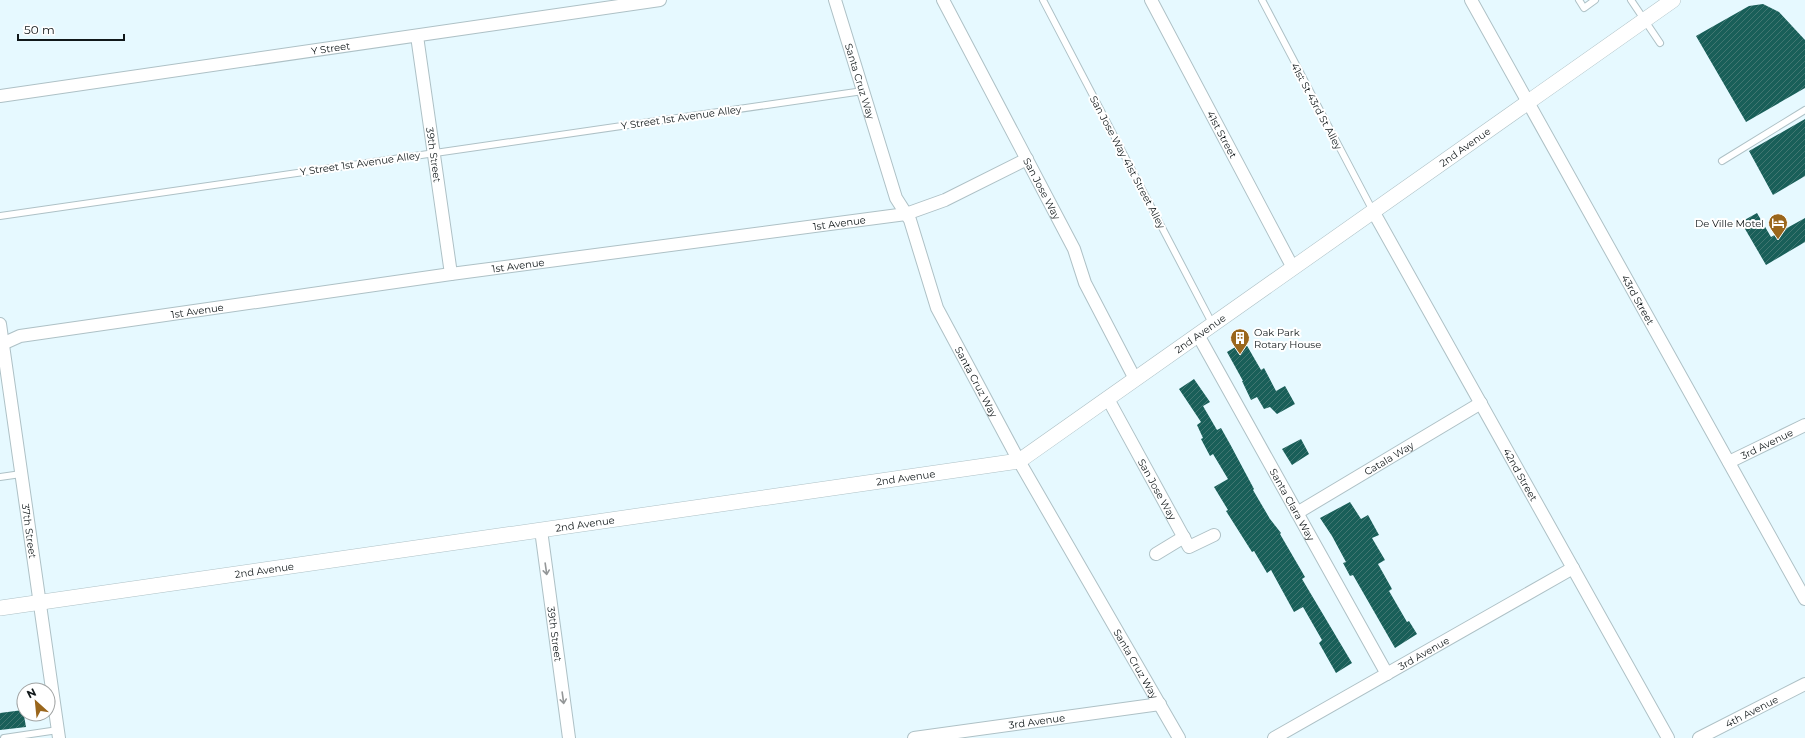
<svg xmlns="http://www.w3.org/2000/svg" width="1805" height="738" font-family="Montserrat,sans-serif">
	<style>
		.building { fill: url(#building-hatch) }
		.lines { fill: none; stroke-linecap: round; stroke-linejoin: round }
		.service-casing { stroke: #aec1c6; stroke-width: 8 }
		.minor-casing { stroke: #aec1c6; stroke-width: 14 }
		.tertiary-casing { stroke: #aec1c6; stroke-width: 16 }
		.service { stroke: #fff; stroke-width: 6 }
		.minor { stroke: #fff; stroke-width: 12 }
		.tertiary { stroke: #fff; stroke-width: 15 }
		.oneway { stroke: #949798 }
		.labels { text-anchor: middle; stroke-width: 4; stroke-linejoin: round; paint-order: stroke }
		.street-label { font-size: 10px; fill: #11181a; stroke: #fff }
		.poi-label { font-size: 10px; fill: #11181a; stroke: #fff; text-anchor: end }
	</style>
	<defs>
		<pattern id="building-hatch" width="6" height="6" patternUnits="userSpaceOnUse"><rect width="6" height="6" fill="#195f59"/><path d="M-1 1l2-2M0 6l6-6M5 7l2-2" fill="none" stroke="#417671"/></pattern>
	</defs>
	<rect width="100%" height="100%" fill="#e6f9ff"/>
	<path class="building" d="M1763,4L1779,12L1805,40V88L1746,122L1696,36L1749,6Z
		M1805,119V176L1773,195L1749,151Z
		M1757,213L1771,237L1805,218V242L1766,265L1741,222Z
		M1246,344L1261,370L1264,368L1276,391L1285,386L1295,404L1277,414L1270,407L1264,409L1257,397L1251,400L1242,381H1243L1227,352L1237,346L1239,348Z
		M1194,379L1210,402L1203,406L1217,430L1221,428L1230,444L1254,489L1253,490L1270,519L1281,533L1280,534L1305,577L1302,579L1352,663L1336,673L1319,643L1322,640L1303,607L1294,612L1271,570L1267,573L1254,551L1252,552L1226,511L1228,510L1214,487L1228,479L1213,454L1210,456L1201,439L1203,438L1197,425L1201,422L1179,389Z
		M1301,439L1309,454L1292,465L1282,449Z
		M1350,502L1361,519L1368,515L1379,535L1372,538L1385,560L1378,564L1392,589L1389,591L1407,622L1409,621L1417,634L1395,648L1353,575L1350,576L1343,563L1346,562L1332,536L1320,518Z
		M23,710L26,727L0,730V713Z"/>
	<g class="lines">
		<g class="service-casing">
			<path id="service" d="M1043,0L1213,325
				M1262,0L1373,211
				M1579,0L1584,8L1595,0
				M1631,0L1660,43
				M1722,161L1805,110
				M0,216L863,91
				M0,477L21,474
				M4,738L58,730"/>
		</g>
		<g class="minor-casing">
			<g id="minor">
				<path id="s1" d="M835,0L896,198L910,220L937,308L1019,461L1179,738"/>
				<path id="s2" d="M943,0L1074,249L1085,283L1135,379"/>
				<path id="s3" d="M1151,0L1293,268"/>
				<path id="s4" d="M1471,0L1805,599"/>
				<path id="s5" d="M417,36L451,274"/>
				<path id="s6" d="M0,96L660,0"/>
				<path id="s7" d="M1373,211L1668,738"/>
				<path id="s8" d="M0,324L59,738"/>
				<path id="s9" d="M1198,335L1387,674"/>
				<path id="s10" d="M0,345L20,336L451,274L906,214L945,200L1027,159"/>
				<path id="s11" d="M1108,399L1189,547L1214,535"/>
				<path id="s12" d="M1729,462L1805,425"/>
				<path id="s13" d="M1297,513L1481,403"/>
				<path id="s14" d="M541,530L569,738"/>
				<path d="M1156,554L1184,537"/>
				<path id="s15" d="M914,738L1160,704"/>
				<path id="s16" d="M1274,738L1573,568"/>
				<path id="s17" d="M1699,738L1805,684"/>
			</g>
		</g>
		<g class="tertiary-casing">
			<g id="tertiary">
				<path id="s18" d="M0,608L1019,461L1673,0"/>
			</g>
		</g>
		<use href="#service" class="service"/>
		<use href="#minor" class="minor"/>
		<use href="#tertiary" class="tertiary"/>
	</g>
	<defs><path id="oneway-shaft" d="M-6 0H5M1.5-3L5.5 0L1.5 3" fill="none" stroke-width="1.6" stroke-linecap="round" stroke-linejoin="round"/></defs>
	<g class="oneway">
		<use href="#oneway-shaft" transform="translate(546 569) rotate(82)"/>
		<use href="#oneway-shaft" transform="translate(563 698) rotate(82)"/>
	</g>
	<defs>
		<g id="hotel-pin" transform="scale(1)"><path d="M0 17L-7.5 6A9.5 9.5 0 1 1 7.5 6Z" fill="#9a661c" stroke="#fff"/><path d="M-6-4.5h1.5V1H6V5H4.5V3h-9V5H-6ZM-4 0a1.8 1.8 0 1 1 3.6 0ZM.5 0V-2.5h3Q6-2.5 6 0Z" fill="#fff"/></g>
		<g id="building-pin" transform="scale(1)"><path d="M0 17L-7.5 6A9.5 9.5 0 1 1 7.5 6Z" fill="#9a661c" stroke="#fff"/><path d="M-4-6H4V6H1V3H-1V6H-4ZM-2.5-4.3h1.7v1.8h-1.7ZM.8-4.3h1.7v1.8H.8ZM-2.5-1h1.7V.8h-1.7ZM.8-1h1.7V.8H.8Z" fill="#fff"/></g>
	</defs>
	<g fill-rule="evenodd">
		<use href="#hotel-pin" x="1778" y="223"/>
		<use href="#building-pin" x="1240" y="338"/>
	</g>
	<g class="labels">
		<g class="street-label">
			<text dy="4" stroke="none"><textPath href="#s6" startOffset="334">Y Street</textPath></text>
			<text dy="4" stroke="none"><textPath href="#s1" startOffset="85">Santa Cruz Way</textPath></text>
			<text transform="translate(1317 106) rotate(62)" y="4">41st St 43rd St Alley</text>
			<text transform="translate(681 117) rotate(-8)" y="4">Y Street 1st Avenue Alley</text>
			<text dy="4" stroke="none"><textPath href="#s3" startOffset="152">41st Street</textPath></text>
			<text dy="4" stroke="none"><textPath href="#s18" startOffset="1575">2nd Avenue</textPath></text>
			<text dy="4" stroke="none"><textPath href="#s5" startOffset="120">39th Street</textPath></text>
			<text transform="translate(1128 162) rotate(62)" y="4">San Jose Way 41st Street Alley</text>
			<text transform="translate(360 163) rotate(-8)" y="4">Y Street 1st Avenue Alley</text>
			<text dy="4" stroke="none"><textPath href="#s2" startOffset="213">San Jose Way</textPath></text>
			<text dy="4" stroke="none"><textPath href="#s10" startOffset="849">1st Avenue</textPath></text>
			<text dy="4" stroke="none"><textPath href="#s10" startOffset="525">1st Avenue</textPath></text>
			<text dy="4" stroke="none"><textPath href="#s4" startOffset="343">43rd Street</textPath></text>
			<text dy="4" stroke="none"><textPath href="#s10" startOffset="201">1st Avenue</textPath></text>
			<text dy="4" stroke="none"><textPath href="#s18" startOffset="1251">2nd Avenue</textPath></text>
			<text dy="4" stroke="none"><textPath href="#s1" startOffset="409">Santa Cruz Way</textPath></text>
			<text dy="4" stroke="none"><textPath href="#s12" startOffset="42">3rd Avenue</textPath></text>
			<text dy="4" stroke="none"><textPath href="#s13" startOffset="107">Catala Way</textPath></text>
			<text dy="4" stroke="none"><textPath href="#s7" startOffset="302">42nd Street</textPath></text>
			<text dy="4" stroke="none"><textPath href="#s18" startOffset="915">2nd Avenue</textPath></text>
			<text dy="4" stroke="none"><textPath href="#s11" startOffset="103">San Jose Way</textPath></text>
			<text dy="4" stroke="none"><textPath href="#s9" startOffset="194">Santa Clara Way</textPath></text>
			<text dy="4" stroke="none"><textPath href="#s18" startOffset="591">2nd Avenue</textPath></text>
			<text dy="4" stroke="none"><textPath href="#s8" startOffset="209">37th Street</textPath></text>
			<text dy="4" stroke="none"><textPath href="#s18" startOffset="267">2nd Avenue</textPath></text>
			<text dy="4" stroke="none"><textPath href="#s14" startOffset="105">39th Street</textPath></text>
			<text dy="4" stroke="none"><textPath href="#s16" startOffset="172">3rd Avenue</textPath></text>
			<text dy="4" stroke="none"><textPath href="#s1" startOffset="733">Santa Cruz Way</textPath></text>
			<text dy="4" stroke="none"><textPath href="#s17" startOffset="59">4th Avenue</textPath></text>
			<text dy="4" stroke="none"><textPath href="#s15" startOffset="124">3rd Avenue</textPath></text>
		</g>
		<g class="poi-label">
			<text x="1764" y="227">De Ville Motel</text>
			<text x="1254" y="336" text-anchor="start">Oak Park<tspan x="1254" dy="12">Rotary House</tspan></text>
		</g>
	</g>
	<g transform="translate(36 702) rotate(333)"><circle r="19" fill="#ffffff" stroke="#a0a3a3"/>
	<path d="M0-3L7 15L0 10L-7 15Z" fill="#9a661c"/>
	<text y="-6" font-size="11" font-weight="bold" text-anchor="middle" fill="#11181a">N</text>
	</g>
	<path d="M18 34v6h106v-6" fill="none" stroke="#11181a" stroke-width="2"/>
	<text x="24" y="34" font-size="12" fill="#11181a" stroke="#ffffff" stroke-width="3" paint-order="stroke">50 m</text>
</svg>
